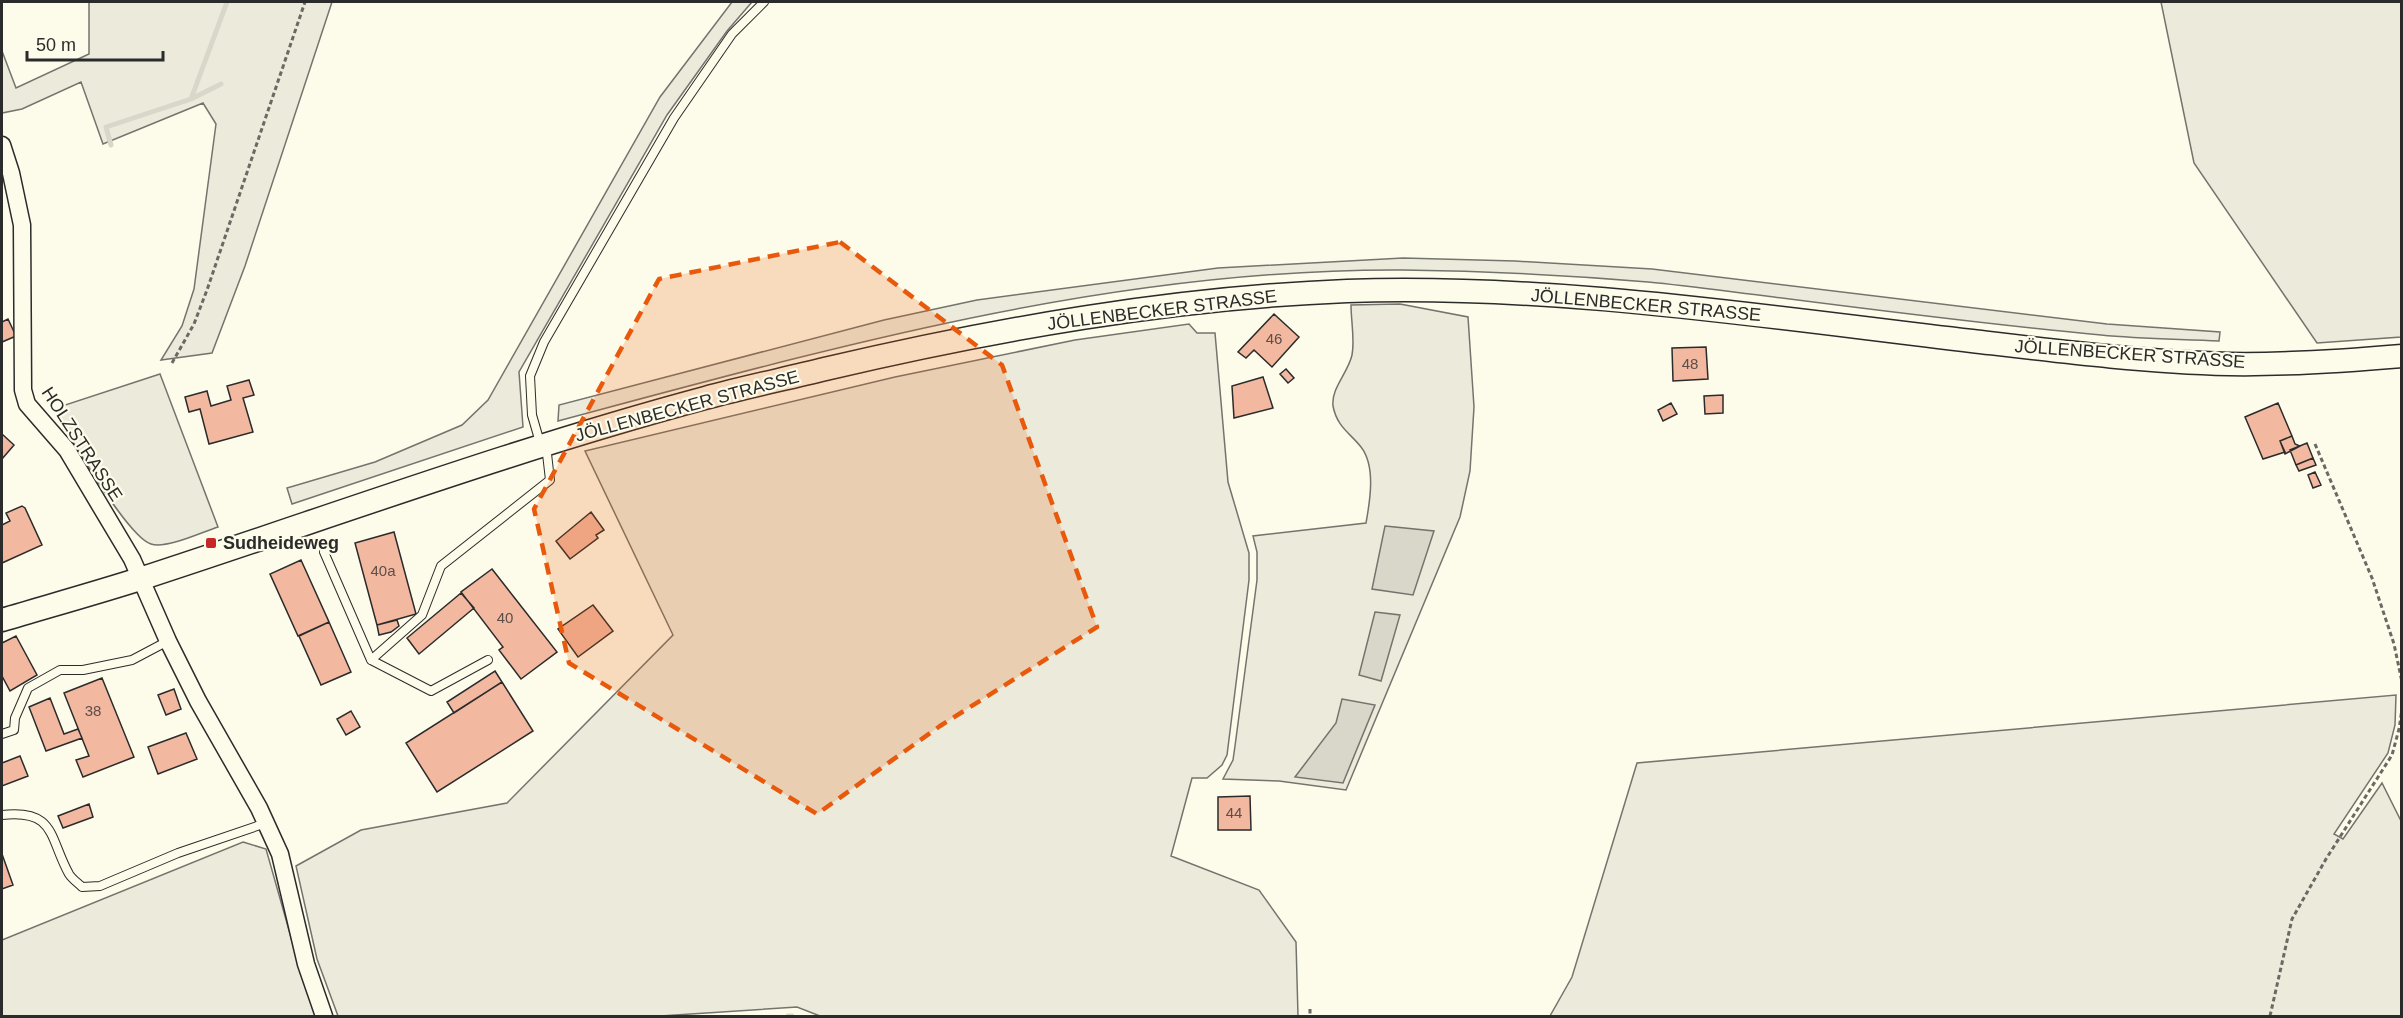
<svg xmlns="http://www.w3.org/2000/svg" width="2403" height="1018" font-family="Helvetica,sans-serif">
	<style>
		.green { fill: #ecebdb; stroke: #74746e; stroke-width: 1.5 }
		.water { fill: #d8d7c9; stroke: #74746e; stroke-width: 1.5 }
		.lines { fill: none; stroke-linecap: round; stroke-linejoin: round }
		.stream { stroke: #d8d7c9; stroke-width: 5 }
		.building { fill: #f2b8a0; stroke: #2b2b2b; stroke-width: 1.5 }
		.lane-casing { stroke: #2b2b2b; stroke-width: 10 }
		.street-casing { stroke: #2b2b2b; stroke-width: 19 }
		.secondary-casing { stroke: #2b2b2b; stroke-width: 25 }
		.path { stroke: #6a6964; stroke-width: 3; stroke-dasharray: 4.5 3; stroke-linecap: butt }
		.lane { stroke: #fdfbea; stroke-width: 8 }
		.street { stroke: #fdfbea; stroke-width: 16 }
		.secondary { stroke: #fdfbea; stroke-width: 22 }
		.marked { fill: #e8590c; fill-opacity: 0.2; stroke: #e8590c; stroke-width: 4.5; stroke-dasharray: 12 8; stroke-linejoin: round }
		.poi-dot { fill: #c62828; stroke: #fdfbea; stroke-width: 2 }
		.labels { text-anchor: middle; stroke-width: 4.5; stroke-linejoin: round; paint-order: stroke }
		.number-label { font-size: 15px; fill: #5d4e48 }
		.street-label { font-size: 18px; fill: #2b2b2b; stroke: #fdfbea }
		.poi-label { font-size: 18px; font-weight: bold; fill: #2b2b2b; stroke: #fdfbea; text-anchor: start }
	</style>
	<rect width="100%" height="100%" fill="#fdfbea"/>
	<path class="green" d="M89,2H332L245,266L212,353L161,360L182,326L194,289L216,124L203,103L103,144L81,82L22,109L2,113V51L16,88L89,54Z
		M732,2H752L727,31L667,115L519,372L523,427L292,504L287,488L375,462L462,425L488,400L660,97Z
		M2161,2H2401V337L2317,343L2194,163Z
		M1403,258L1515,261L1652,269L2107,324L2220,332L2219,341C2180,339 2140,339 2101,335C1992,325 1883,311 1774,297C1732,292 1690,286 1648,282C1567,275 1485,271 1403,270C1114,268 834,347 558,421L559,405L884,320L977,300L1218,268Z
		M1400,304L1468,317L1474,407L1470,471L1460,517L1346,790L1279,781L1223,779L1233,760L1235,746L1257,580V552L1253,536L1366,523C1370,501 1376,466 1361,447C1350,433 1337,427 1333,406C1331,388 1348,373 1352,355C1355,340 1351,321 1351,305Z
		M1189,324L1197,333H1215L1228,482L1249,553V580L1227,755L1222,765L1207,778H1192L1171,856L1259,890L1296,942L1298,1016H820L797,1007L660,1016H338L317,959L296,866L361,830L507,803L673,635L585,451L895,377L1075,340Z
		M160,374L218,527C202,532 167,549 151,544C128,537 73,442 58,417L62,406Z
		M2396,695L2395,725L2388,753L2334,834L2343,839L2382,783L2401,821V1016H1550L1572,977L1637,763Z
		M243,842L266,849L300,969L316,1016H2V940Z"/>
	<path class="water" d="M1385,526L1434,531L1413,595L1372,589Z
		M1375,612L1400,615L1381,681L1359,675Z
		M1342,699L1375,705L1343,783L1295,777L1336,723Z"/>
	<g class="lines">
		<path class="stream" d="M191,99L221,84
			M111,145L106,127L191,99L227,2
			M788,1016H792"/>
	</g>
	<path class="building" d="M1274,314L1299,337L1272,367L1254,350L1246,358L1238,352Z
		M8,319L16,336L2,342V322Z
		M1706,347L1708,379L1673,381L1672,348Z
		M1286,369L1294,378L1288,383L1280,374Z
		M1263,377L1273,408L1234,418L1232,386Z
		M249,380L254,395L243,398L253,432L209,444L200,409L189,412L185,397L207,391L211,406L231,400L227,386Z
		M1723,395V413L1705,414L1704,396Z
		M1671,403L1677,414L1663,421L1658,410Z
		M2278,403L2292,436L2280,441L2285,452L2263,459L2245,417Z
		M2,434L14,445L2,459Z
		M2292,436L2295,444L2300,446L2285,454L2280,441Z
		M2307,443L2313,458L2296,465L2290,450Z
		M2313,458L2316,465L2299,471L2296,465Z
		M2315,472L2321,485L2313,488L2308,475Z
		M22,506L25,508L42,545L2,563V525L10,521L6,513Z
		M591,512L604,530L596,535L598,538L570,559L556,541Z
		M394,532L416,614L377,625L355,543Z
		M301,560L329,622L298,636L270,574Z
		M492,569L557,652L521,679L499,650L503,647L461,592Z
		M461,593L474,608L419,654L407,638Z
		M593,605L613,631L578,657L558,629Z
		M397,620L399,626L391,632L379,635L377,625Z
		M329,622L351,672L321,685L299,636Z
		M16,636L37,675L10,691L2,676V643Z
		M495,671L502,682L454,713L447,702Z
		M102,678L134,757L83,777L76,760L89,756L64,693Z
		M502,682L533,731L437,792L406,743Z
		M174,689L181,709L166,715L158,695Z
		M50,698L64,734L78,729L82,738L46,751L29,707Z
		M351,711L360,727L346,735L337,719Z
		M186,733L197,759L158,774L148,747Z
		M20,756L28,776L2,786V763Z
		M1250,796L1251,830H1218V797Z
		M89,804L93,817L63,828L58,816Z
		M2,854L13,885L2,889Z"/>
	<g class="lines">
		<g class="lane-casing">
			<path id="lane" d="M541,446L532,415L530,376L544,342L674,118L732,34L764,2
				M324,552L371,660L431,691L488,660
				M371,660L422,615L441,566L550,480L546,445
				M2,734L14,730L15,718L28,688L60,670H83L132,660L168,641
				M2,815C56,809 49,838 69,874C72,879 78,883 82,887L100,886L178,853L266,823"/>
		</g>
		<g class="street-casing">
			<path id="street" d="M2,145L11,173L22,225L23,390L27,404L67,450L132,559L168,641L198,701L259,808L280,854L306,964L324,1016"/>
		</g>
		<g class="secondary-casing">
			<path id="secondary" d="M2,620C49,606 96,593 143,578C330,517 515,449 705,398C745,387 785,379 825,369C996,329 1171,298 1347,291C1557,284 1765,317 1972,341C2057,351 2144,362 2229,364C2287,365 2344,361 2402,356"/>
		</g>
		<path class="path" d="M172,363L194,324L207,290L305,2
			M2315,444L2372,578L2394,644L2402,682
			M1310,1009V1016
			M2270,1016L2292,919L2326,859L2392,755L2399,729L2402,709"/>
		<use href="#lane" class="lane"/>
		<use href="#street" class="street"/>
		<use href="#secondary" class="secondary"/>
	</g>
	<path class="marked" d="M840,242L1002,365L1097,627L940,726L817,814L569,663L534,509L659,279Z"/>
	<rect class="poi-dot" x="205" y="537" width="12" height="12" rx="3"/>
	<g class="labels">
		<g class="number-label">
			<text x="1274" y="344">46</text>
			<text x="1690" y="369">48</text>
			<text x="383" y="576">40a</text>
			<text x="505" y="623">40</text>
			<text x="93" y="716">38</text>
			<text x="1234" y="818">44</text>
		</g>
		<g class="street-label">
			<text transform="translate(1646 305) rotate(5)" y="6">JÖLLENBECKER STRASSE</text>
			<text transform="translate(1162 310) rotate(-7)" y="6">JÖLLENBECKER STRASSE</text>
			<text transform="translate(2130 354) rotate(4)" y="6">JÖLLENBECKER STRASSE</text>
			<text transform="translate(687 406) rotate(-15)" y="6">JÖLLENBECKER STRASSE</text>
			<text transform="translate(82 444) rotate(57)" y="6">HOLZSTRASSE</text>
		</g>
		<g class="poi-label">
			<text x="223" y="549">Sudheideweg</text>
		</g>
	</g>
	<rect width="2403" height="1018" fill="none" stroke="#2b2b2b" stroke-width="6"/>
	<path d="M27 51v9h136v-9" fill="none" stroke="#2b2b2b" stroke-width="3"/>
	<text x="36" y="51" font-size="18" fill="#2b2b2b" stroke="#fdfbea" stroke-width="4.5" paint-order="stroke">50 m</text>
</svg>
